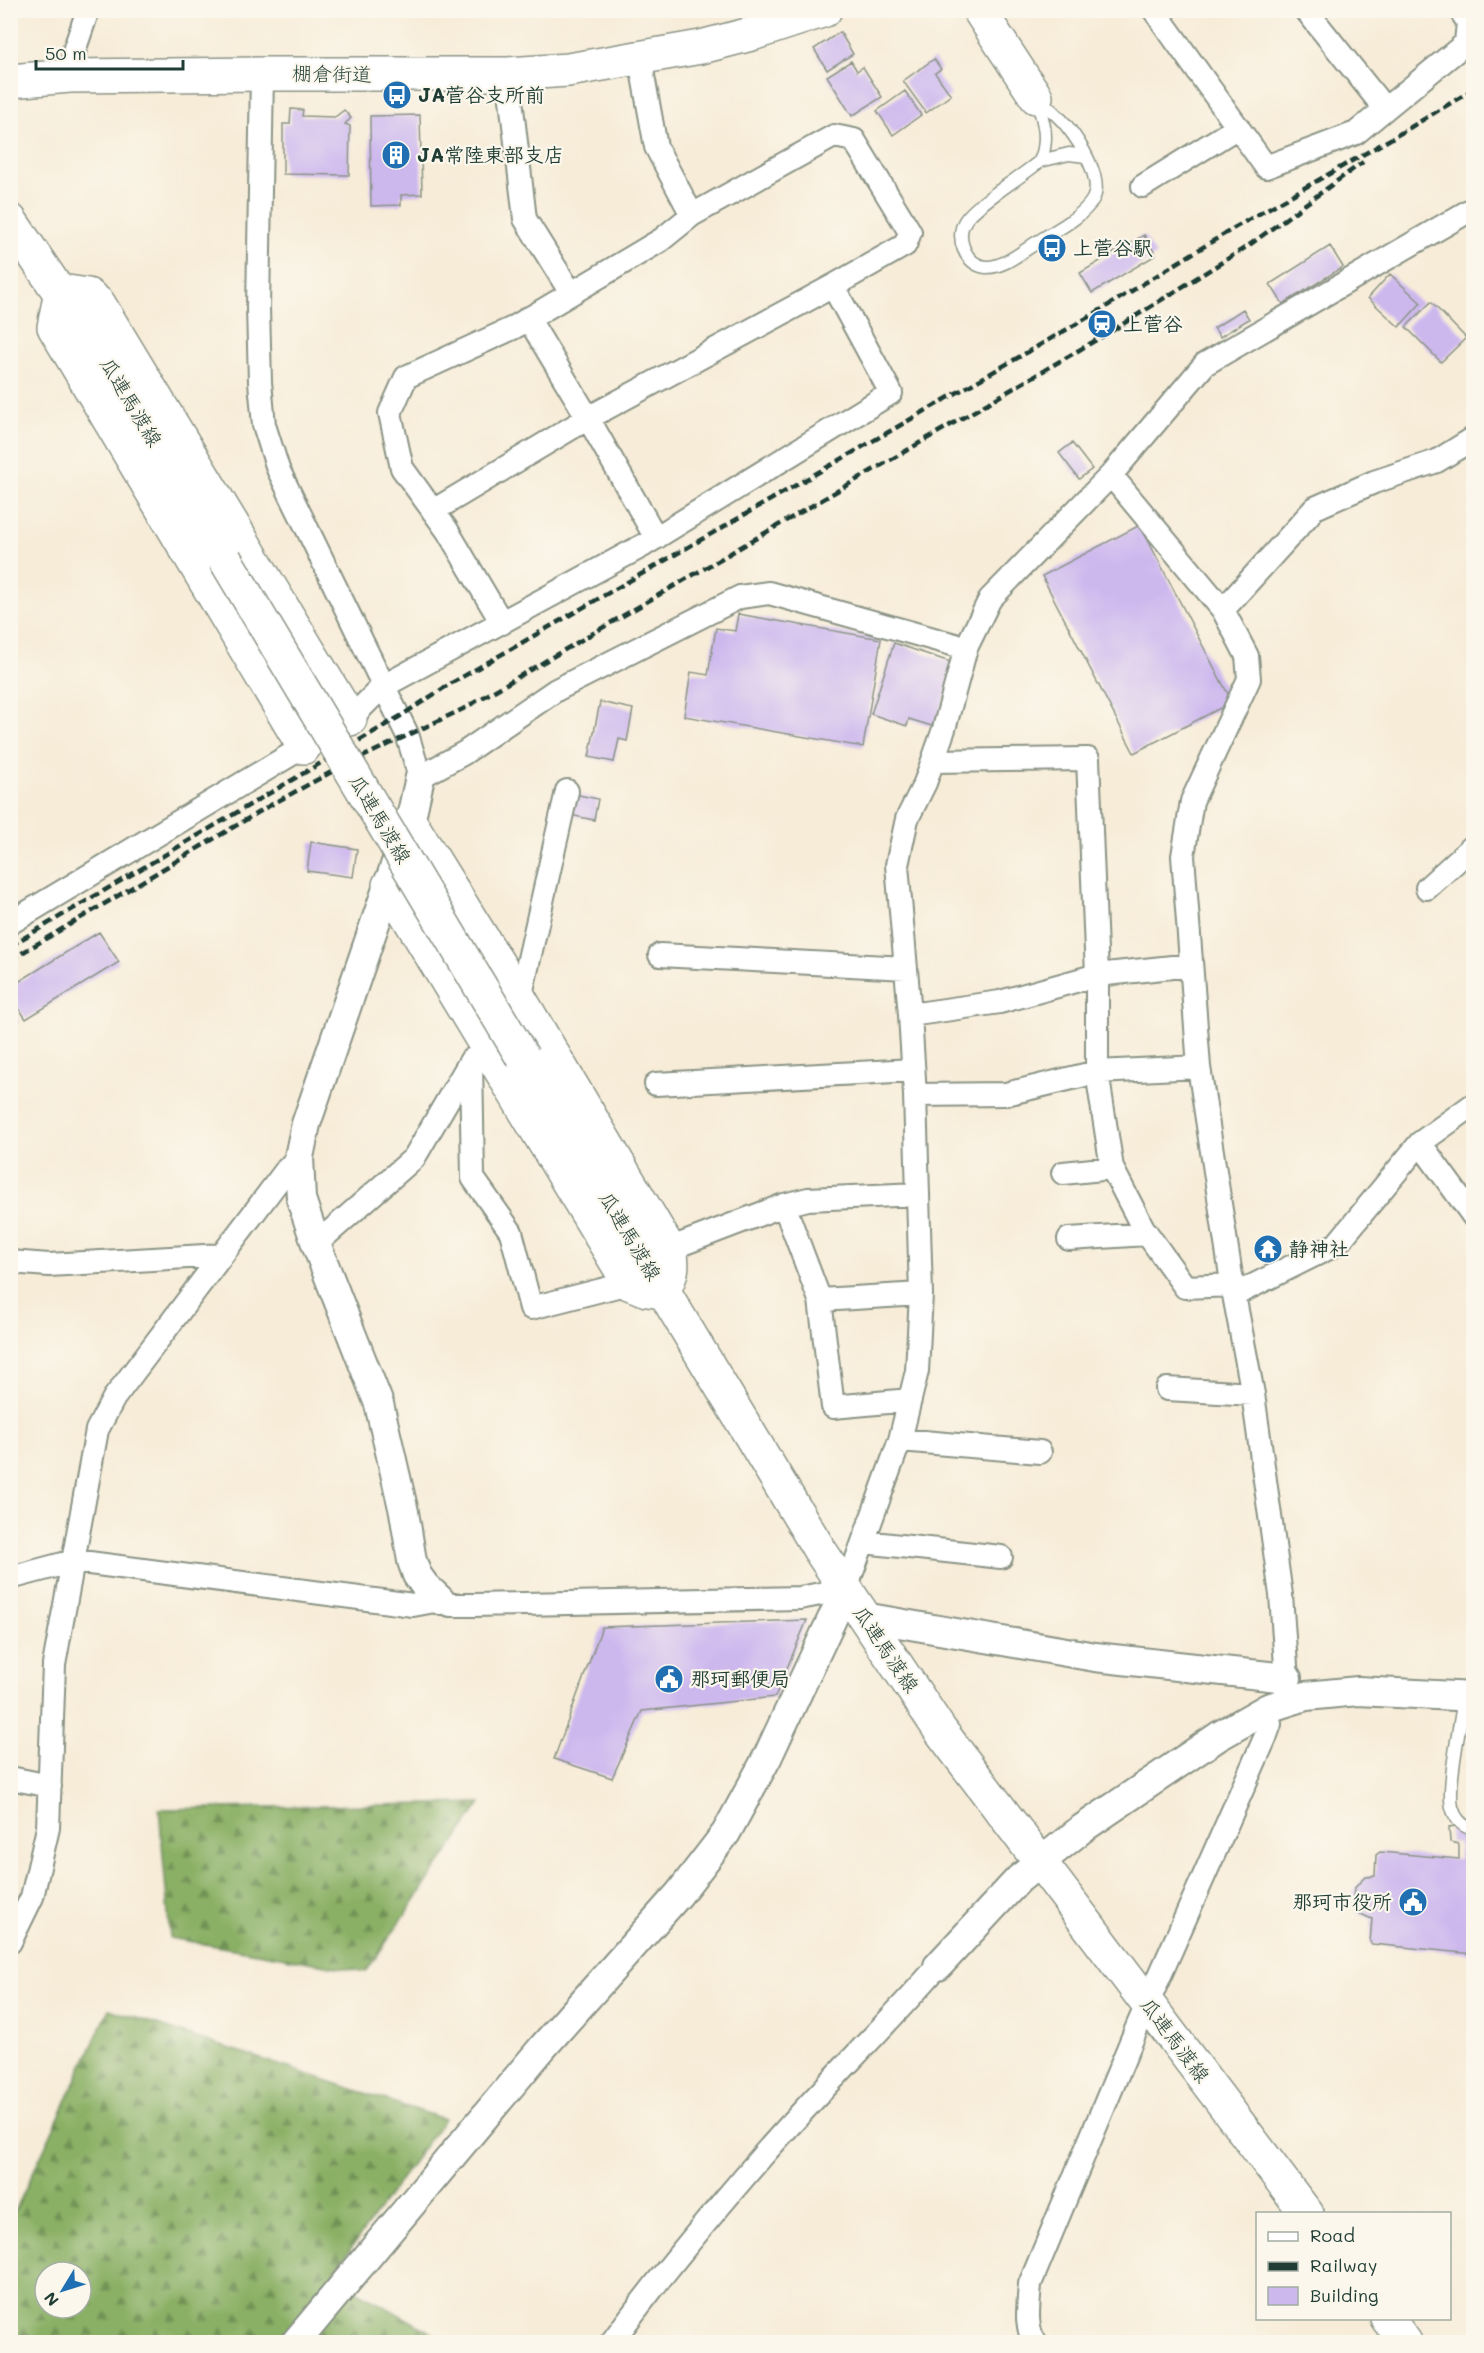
<svg xmlns="http://www.w3.org/2000/svg" width="1484" height="2353" font-family="Mali,'Klee One',sans-serif">
	<style>
		.forest { fill: url(#forest-firs); stroke: #54764c; stroke-width: 1.5; fill-rule: evenodd }
		.building { fill: #cdb8ee }
		.lines { fill: none; stroke-linecap: round; stroke-linejoin: round }
		.service-casing { stroke: #8b9486; stroke-width: 15 }
		.minor-casing { stroke: #8b9486; stroke-width: 26 }
		.tertiary-casing { stroke: #8b9486; stroke-width: 32 }
		.secondary-casing { stroke: #8b9486; stroke-width: 36 }
		.primary-casing { stroke: #8b9486; stroke-width: 36 }
		.service { stroke: #fff; stroke-width: 12 }
		.minor { stroke: #fff; stroke-width: 22 }
		.tertiary { stroke: #fff; stroke-width: 28 }
		.secondary { stroke: #fff; stroke-width: 33 }
		.primary { stroke: #fff; stroke-width: 33 }
		.rail { stroke: #1f3d34; stroke-width: 4.5; stroke-dasharray: 9 4.5; stroke-linecap: butt }
		.primary-bridge-casing { stroke: #8b9486; stroke-width: 36; stroke-linecap: butt }
		.primary-bridge { stroke: #fff; stroke-width: 33 }
		.labels { text-anchor: middle; stroke-width: 4.5; stroke-linejoin: round; paint-order: stroke }
		.street-label { font-size: 20px; fill: #1f3d34; stroke: #fbf7ec }
		.poi-label { font-size: 20px; font-weight: bold; fill: #1f3d34; stroke: #fbf7ec; text-anchor: start }
	</style>
	<defs>
		<pattern id="forest-firs" width="22" height="20" patternUnits="userSpaceOnUse" patternTransform="scale(1.5)"><rect width="22" height="20" fill="#8ab065"/><path d="M5 1l3.5 6h-7zM16 11l3.5 6h-7z" fill="#709054"/></pattern>
	</defs>
	<rect width="100%" height="100%" fill="#fbf7ec"/>
	<filter id="ink" filterUnits="userSpaceOnUse"><feTurbulence type="fractalNoise" baseFrequency=".0167" numOctaves="2"/><feDisplacementMap in="SourceGraphic" scale="12" xChannelSelector="R" yChannelSelector="G"/><feConvolveMatrix kernelMatrix="1 2 1 2 8 2 1 2 1" color-interpolation-filters="sRGB"/></filter>
	<filter id="wash" filterUnits="userSpaceOnUse"><feTurbulence type="fractalNoise" baseFrequency=".008" numOctaves="4" result="noise"/><feDisplacementMap in="SourceGraphic" scale="24" xChannelSelector="R" yChannelSelector="G"/><feGaussianBlur stdDeviation="1.35" result="paint"/><feColorMatrix in="noise" values="0 0 0 0 0 0 0 0 0 0 0 0 0 0 0 0 0 1.4 0 .05"/><feComposite in="paint" operator="in"/></filter>
	<g filter="url(#wash)">
		<rect width="100%" height="100%" fill="#f7ecd8"/>
		<path class="forest" d="M481,1803L366,1972L170,1938L159,1809Z
			M109,2009L444,2119L331,2276L448,2342H11V2220ZM45,2272H81V2308H45Z"/>
		<g id="blocks">
			<path class="building" d="M426,10H476L477,14L427,16Z
				M840,32L853,54L827,70L814,49Z
				M934,59L941,69L935,73L951,95L926,113L903,81Z
				M851,61L857,71L863,67L882,97L852,116L827,76Z
				M905,91L921,115L893,135L877,111Z
				M291,109L303,110L302,116L335,117L344,110L351,118L345,124L350,126L349,175L283,174V124H290Z
				M420,115L422,194L401,195V205L371,206L370,116Z
				M1144,235L1156,255L1092,293L1080,273Z
				M1330,246L1343,267L1283,304L1270,284Z
				M1390,274L1421,303L1399,327L1368,298Z
				M1431,302L1466,338L1441,362L1406,327Z
				M1243,309L1249,319L1220,337L1214,328Z
				M1072,443L1092,469L1079,479L1059,453Z
				M1140,525L1232,702L1134,753L1042,576Z
				M738,614L881,639L863,747L684,716L691,672L708,675L716,628L735,631Z
				M894,643L956,664L935,727L909,719L907,726L871,714Z
				M600,702L633,709L627,741L619,739L614,762L589,757Z
				M574,794L598,799L594,820L570,815Z
				M311,842L357,849L353,877L307,871Z
				M99,932L119,962L26,1019L10,995V987Z
				M10,1008L19,1021L10,1027Z
				M807,1620L775,1697L642,1711L612,1778L554,1759L602,1627Z
				M1469,1824L1474,1825V1954L1372,1944L1370,1942L1372,1919L1358,1913L1353,1898L1354,1889L1359,1883L1365,1877L1375,1876L1376,1855L1380,1852L1459,1859V1844L1450,1842L1449,1827Z"/>
		</g>
	</g>
	<g filter="url(#ink)">
		<use href="#blocks" fill-opacity="0" stroke="#8b9486" stroke-width="1.5"/>
		<g class="lines">
			<g class="service-casing">
				<path id="service" d="M1036,97C1046,106 1058,115 1066,125C1079,141 1104,179 1093,199C1083,217 1056,230 1039,241C1024,250 1004,268 986,267C965,265 955,237 965,221C974,205 1023,176 1040,161C1050,139 1043,119 1036,97Z
					M1040,161L1069,154L1086,156
					M1464,1697C1461,1722 1447,1786 1452,1807C1455,1818 1462,1827 1474,1829"/>
			</g>
			<g class="minor-casing">
				<path id="minor" d="M1154,10L1266,167L1356,133L1385,109
					M1306,10L1385,109L1466,43L1468,22L1460,10
					M262,74L258,308L260,382L264,425L278,469L407,734L420,777L464,753L556,690L740,597L769,593L966,648
					M508,74L525,219L571,293
					M70,76L75,48L88,10
					M1143,186L1238,127
					M528,318L588,418L833,286
					M1111,475L1223,610L1247,656L1249,679L1192,801L1183,856L1199,1067L1234,1295L1253,1394L1281,1595L1288,1694
					M433,511L588,418L656,538
					M1223,610L1315,508L1374,482L1437,461L1474,438
					M502,623L447,530L402,468L390,413L406,377L513,328L661,240L692,215
					M1427,888L1471,848L1474,853
					M10,923L350,719L382,687L644,545L891,393L833,286L905,245L910,232L854,140L834,136L692,215L656,147L640,59
					M660,955L906,968
					M520,999L567,791
					M910,1015L1000,1002L1097,975L1191,965
					M1199,1067L1097,1072L1112,1168L1143,1228L1185,1287L1232,1285
					M656,1084L913,1070
					M915,1095L1006,1094L1097,1072V975L1088,759L933,761
					M1420,1143L1474,1217
					M1063,1173L1112,1168
					M784,1205L820,1300
					M1069,1239L1147,1234
					M316,1244L414,1158L471,1060L473,1178L511,1232L531,1308L629,1283
					M669,1249L784,1205L808,1199L918,1194
					M10,1262L49,1265L222,1255
					M1234,1295L1337,1244L1420,1143L1474,1104
					M1167,1389L1253,1394
					M910,1400L833,1407L820,1300L921,1294
					M900,1440L1040,1452
					M864,1542L1001,1557
					M10,1578L74,1561L413,1605L440,1600L450,1605H474L800,1598L846,1589L900,1440L917,1371L921,1294L915,1095L910,1015L897,865L907,819L925,783L944,729L966,648L990,599L1111,475L1205,364L1474,208
					M10,1778L50,1786
					M10,1942L32,1897L48,1828L54,1665L97,1430L114,1398L287,1169L299,1157
					M612,2342C658,2278 712,2214 764,2154C820,2090 882,2030 938,1966
					M1035,2342C1024,2326 1029,2304 1030,2284L1138,2025L1265,1738L1270,1724L1268,1708"/>
			</g>
			<g class="tertiary-casing">
				<path id="tertiary" d="M420,777L410,822L306,1124L299,1157L301,1199L316,1244L379,1404L404,1512L412,1561L417,1575L425,1586L440,1600
					M864,1617L1095,1657L1287,1678
					M938,1966L1019,1879L1083,1828L1219,1736L1268,1708L1306,1696L1358,1691L1474,1697
					M296,2342L543,2047L679,1894L726,1833L767,1758L846,1589"/>
			</g>
			<g class="secondary-casing">
				<path id="secondary" d="M979,10L1036,97
					M10,81L70,76L262,74H508L568,70L701,47L755,33L825,10"/>
			</g>
			<g class="primary-casing">
				<path id="primary" d="M10,220L105,359L225,559
					M304,747L54,327L61,291L88,295L99,304L350,719
					M410,822L520,999L669,1249C675,1266 671,1276 663,1292
					M389,885L629,1283L647,1290L663,1292
					M523,1058L819,1549L940,1730L1307,2214
					M1387,2318L1405,2342"/>
			</g>
			<use href="#service" class="service"/>
			<use href="#minor" class="minor"/>
			<use href="#tertiary" class="tertiary"/>
			<use href="#secondary" class="secondary"/>
			<use href="#primary" class="primary"/>
			<path class="rail" d="M10,946L399,717L450,684L1099,311L1234,228L1401,133L1474,89
				M10,960L269,806L335,770L463,709L1110,332L1248,246L1363,162"/>
			<g class="primary-bridge-casing">
				<path id="primary-bridge" d="M225,559L523,1058"/>
			</g>
			<use href="#primary-bridge" class="primary-bridge"/>
		</g>
	</g>
	<defs>
		<g id="bus-disc" transform="scale(1.5)"><circle r="9.5" fill="#1f6fb2" stroke="#fbf7ec"/><path d="M-5-6H5V4H4V6H2V4H-2V6H-4V4H-5ZM-3.5-4V0h7V-4ZM-3.5 1.2v1.5H-2V1.2ZM2 1.2v1.5H3.5V1.2Z" fill="#fff"/></g>
		<g id="building-disc" transform="scale(1.5)"><circle r="9.5" fill="#1f6fb2" stroke="#fbf7ec"/><path d="M-4-6H4V6H1V3H-1V6H-4ZM-2.5-4.3h1.7v1.8h-1.7ZM.8-4.3h1.7v1.8H.8ZM-2.5-1h1.7V.8h-1.7ZM.8-1h1.7V.8H.8Z" fill="#fff"/></g>
		<g id="station-disc" transform="scale(1.5)"><circle r="9.5" fill="#1f6fb2" stroke="#fbf7ec"/><path d="M-3-6H3Q5-6 5-4V2Q5 4 3 4L4.5 6H3L1.5 4h-3L-3 6H-4.5L-3 4Q-5 4-5 2V-4Q-5-6-3-6ZM-3.5-4v3h7v-3ZM-3.5 1v1.5H-2V1ZM2 1v1.5H3.5V1Z" fill="#fff"/></g>
		<g id="temple-disc" transform="scale(1.5)"><circle r="9.5" fill="#1f6fb2" stroke="#fbf7ec"/><path d="M0-6L5-2H3V0L6.5 2.5H4V6H1.5V3h-3V6H-4V2.5H-6.5L-3 0V-2H-5Z" fill="#fff"/></g>
		<g id="civic-disc" transform="scale(1.5)"><circle r="9.5" fill="#1f6fb2" stroke="#fbf7ec"/><path d="M-.6-6.5H3V-4.5H.6V-3L4-1V1h2V6H-6V1h2V-1L-.6-3ZM-1.2 2.5V6h2.4V2.5Z" fill="#fff"/></g>
	</defs>
	<g fill-rule="evenodd">
		<use href="#bus-disc" x="397" y="95"/>
		<use href="#building-disc" x="396" y="155"/>
		<use href="#bus-disc" x="1052" y="248"/>
		<use href="#station-disc" x="1102" y="324"/>
		<use href="#temple-disc" x="1268" y="1249"/>
		<use href="#civic-disc" x="669" y="1679"/>
		<use href="#civic-disc" x="1413" y="1902"/>
	</g>
	<g class="labels">
		<g class="street-label">
			<text transform="translate(332 74) rotate(1)" y="7">棚倉街道</text>
			<text transform="translate(131 402) rotate(59)" y="7">瓜連馬渡線</text>
			<text transform="translate(380 819) rotate(59)" y="7">瓜連馬渡線</text>
			<text transform="translate(630 1236) rotate(59)" y="7">瓜連馬渡線</text>
			<text transform="translate(886 1649) rotate(56)" y="7">瓜連馬渡線</text>
			<text transform="translate(1175 2040) rotate(53)" y="7">瓜連馬渡線</text>
		</g>
		<g class="poi-label">
			<text x="418" y="102">JA菅谷支所前</text>
			<text x="417" y="162">JA常陸東部支店</text>
			<text x="1073" y="255">上菅谷駅</text>
			<text x="1123" y="331">上菅谷</text>
			<text x="1289" y="1256">静神社</text>
			<text x="690" y="1686">那珂郵便局</text>
			<text x="1392" y="1909" text-anchor="end">那珂市役所</text>
		</g>
	</g>
	<rect width="1484" height="2353" fill="none" stroke="#fbf7ec" stroke-width="36"/>
	<rect x="1256" y="2212" width="195" height="108" fill="#fbf7ec" stroke="#a3ada2" stroke-width="1.5"/>
	<rect x="1268" y="2232" width="30" height="9" fill="#ffffff" stroke="#a3ada2" stroke-width="1.5"/>
	<text x="1310" y="2242" font-size="18" fill="#1f3d34">Road</text>
	<rect x="1268" y="2262" width="30" height="9" fill="#1f3d34" stroke="#a3ada2" stroke-width="1.5"/>
	<text x="1310" y="2272" font-size="18" fill="#1f3d34">Railway</text>
	<rect x="1268" y="2287" width="30" height="18" fill="#cdb8ee" stroke="#a3ada2" stroke-width="1.5"/>
	<text x="1310" y="2302" font-size="18" fill="#1f3d34">Building</text>
	<g transform="translate(63 2290) rotate(232)"><circle r="28" fill="#fbf7ec" stroke="#a3ada2" stroke-width="1.5"/>
	<path d="M0-4.5L10 22L0 15L-10 22Z" fill="#1f6fb2"/>
	<text y="-9" font-size="16" font-weight="bold" text-anchor="middle" fill="#1f3d34">N</text>
	</g>
	<path d="M36 60v9h147v-9" fill="none" stroke="#1f3d34" stroke-width="3"/>
	<text x="45" y="60" font-size="18" fill="#1f3d34" stroke="#fbf7ec" stroke-width="4.5" paint-order="stroke">50 m</text>
</svg>
